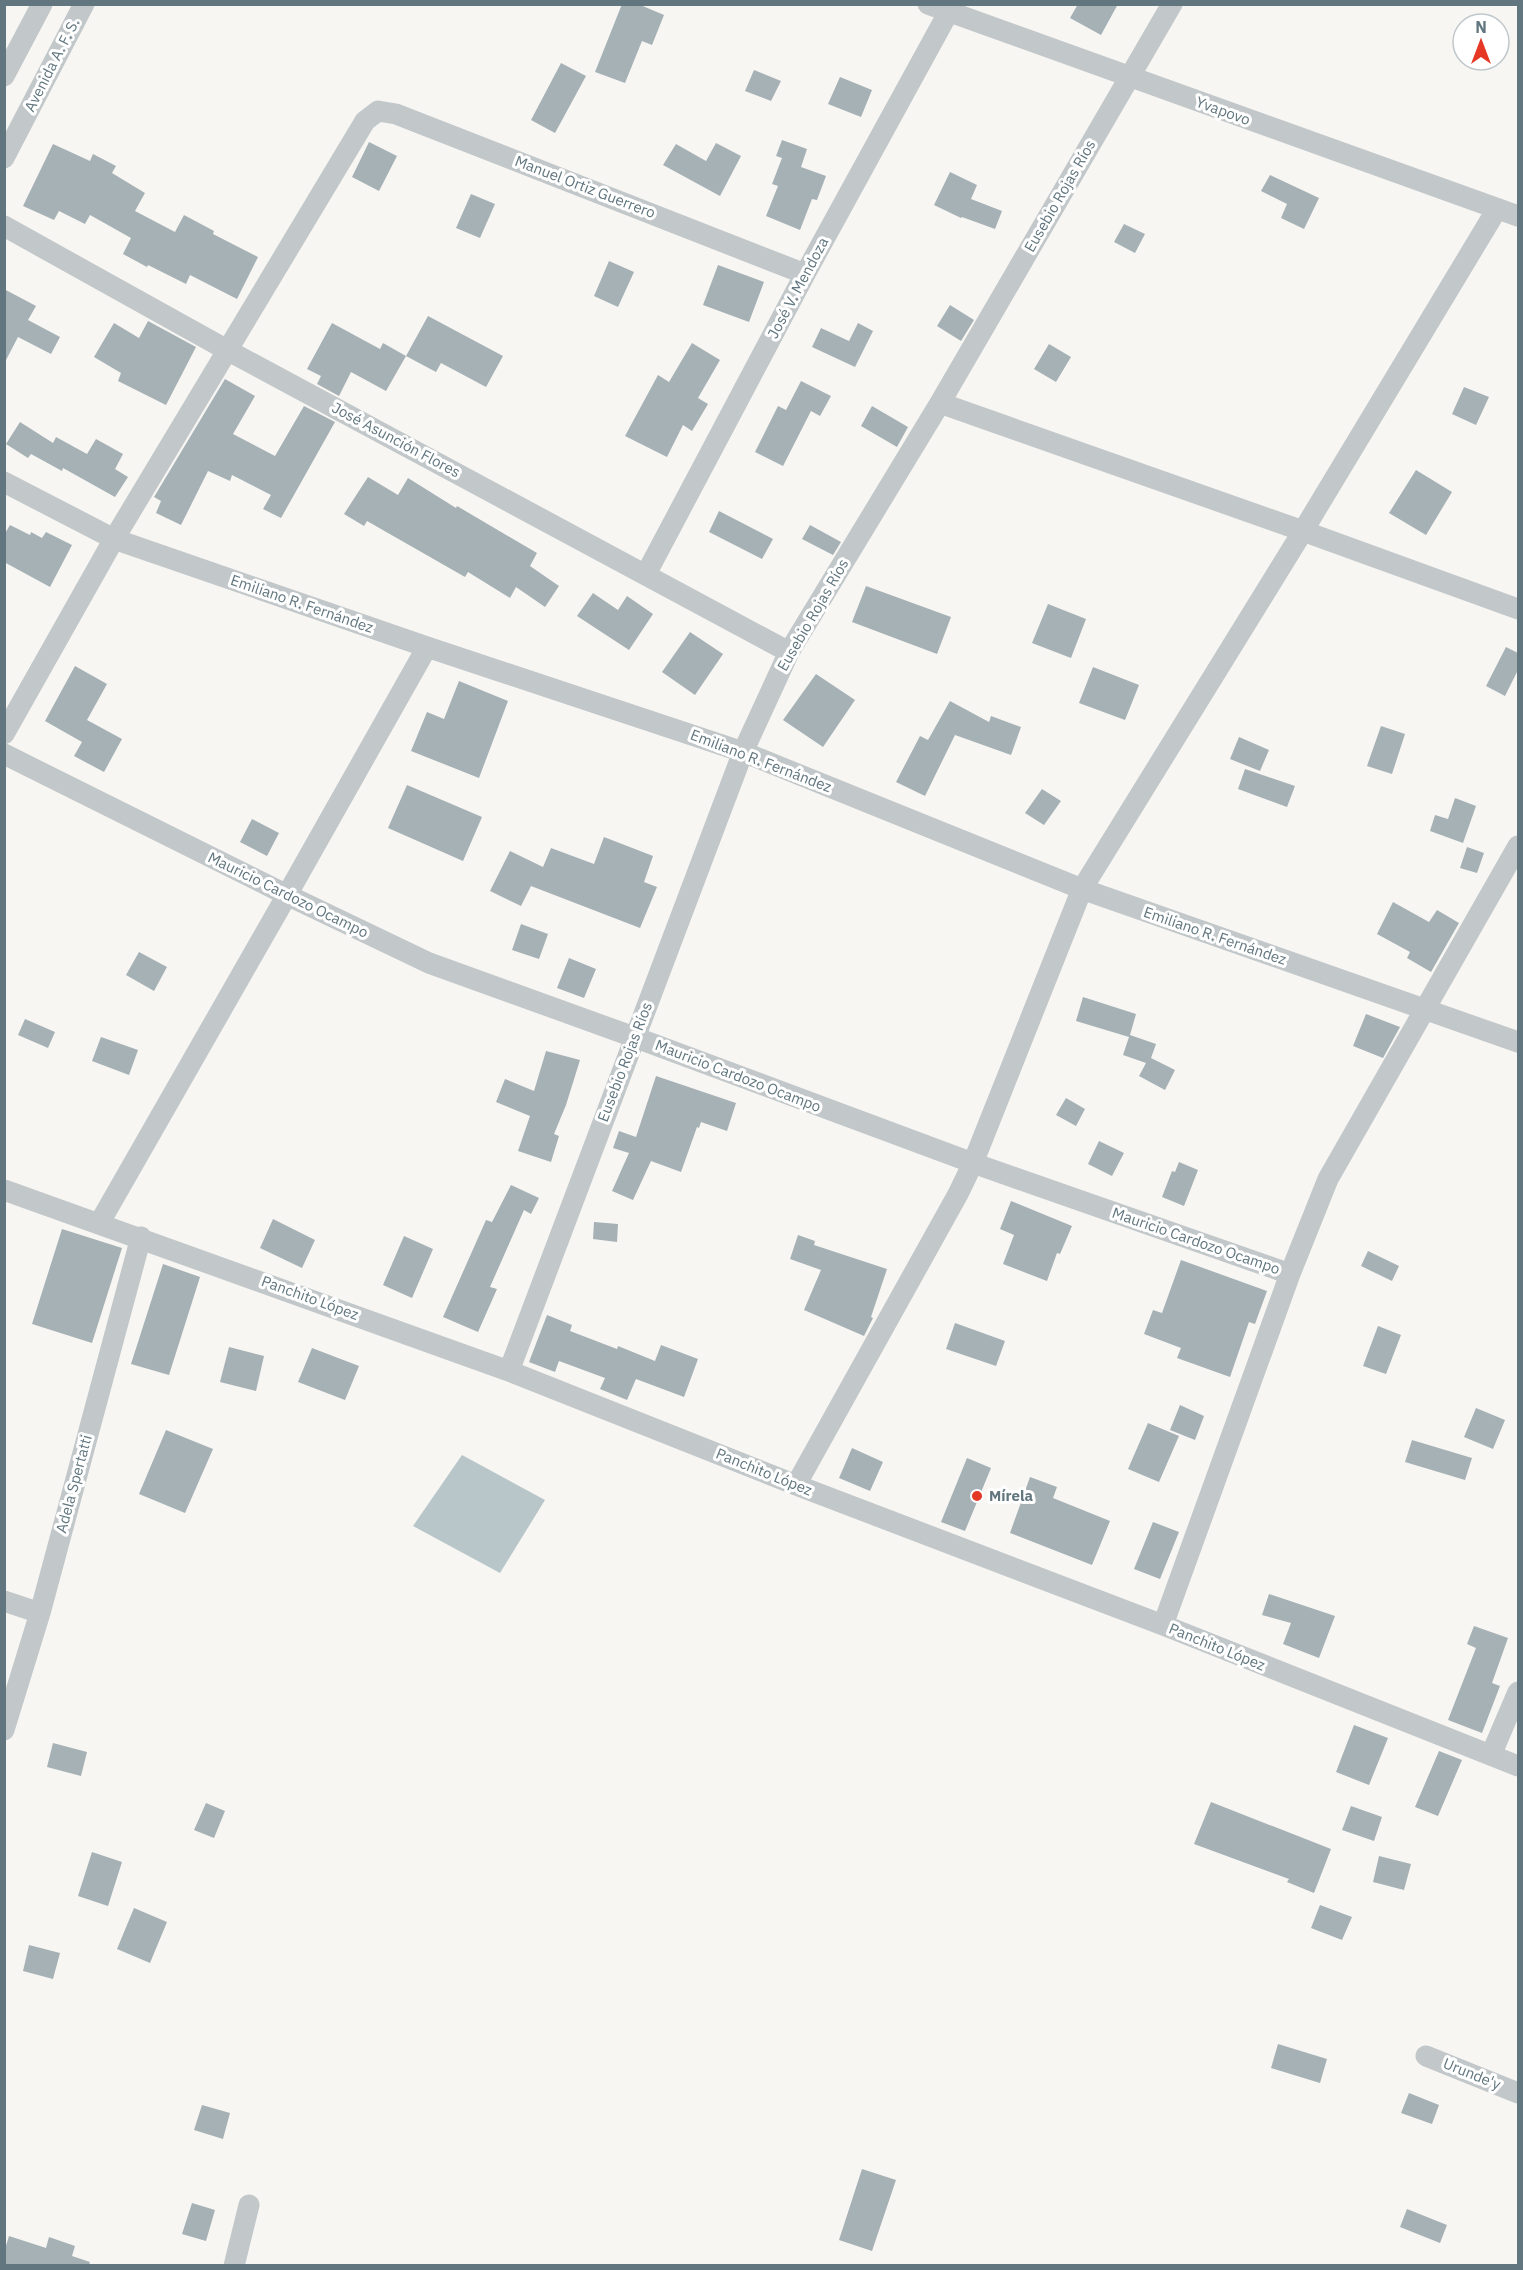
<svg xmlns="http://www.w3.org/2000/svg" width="1523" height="2270" font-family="'IBM Plex Sans',sans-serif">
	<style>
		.water { fill: #b8c6c9 }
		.building { fill: #a6b1b5 }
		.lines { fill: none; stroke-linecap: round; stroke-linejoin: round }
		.minor { stroke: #c2c7c9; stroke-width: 21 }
		.poi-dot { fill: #e53825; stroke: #fff; stroke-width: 2 }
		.labels { text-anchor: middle; stroke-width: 6; stroke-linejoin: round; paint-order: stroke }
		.street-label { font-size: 15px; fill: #61767f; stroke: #fff }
		.poi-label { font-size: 15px; font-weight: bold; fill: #61767f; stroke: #fff; text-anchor: start }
	</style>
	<rect width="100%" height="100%" fill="#f7f6f3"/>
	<path class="water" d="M462,1455L545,1500L500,1573L413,1526Z"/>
	<path class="building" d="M622,4H638L664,15L652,45L642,41L625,83L595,72Z
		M1078,4H1118L1101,35L1070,18Z
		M561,63L586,76L555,133L531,120Z
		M754,70L781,81L771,101L745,91Z
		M840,77L872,90L861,117L828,104Z
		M782,140L807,149L801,167L826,176L817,200L812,199L800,230L766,216L778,186L772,184L782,158L776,156Z
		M369,142L397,156L379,191L352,177Z
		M716,143L741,156L720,196L663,165L676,144L706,161Z
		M53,144L90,161L93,154L116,166L112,173L145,193L135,211L175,232L184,215L214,231L213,234L258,257L237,299L190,275L186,284L148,265L147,267L123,254L131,238L90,215L85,224L59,211L54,220L23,206Z
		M950,172L977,185L971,199L1002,211L995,229L962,217L961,218L934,205Z
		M1270,175L1319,198L1304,229L1281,218L1287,204L1261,191Z
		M471,194L495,204L480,238L456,228Z
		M1124,224L1145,234L1135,253L1114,242Z
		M609,261L634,272L618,307L594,296Z
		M718,265L764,282L749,322L703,305Z
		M4,289L36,306L28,320L60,337L51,354L18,337L4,364Z
		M950,305L974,320L961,341L937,326Z
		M428,316L503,356L486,387L441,363L436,372L406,356Z
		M148,321L196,347L166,405L118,381L121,373L94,357L114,323L139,338Z
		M332,323L380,349L383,343L406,356L386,391L351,372L339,396L317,384L321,376L307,369Z
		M858,323L873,331L855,367L812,347L821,328L849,341Z
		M692,343L720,360L698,398L708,404L692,431L683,425L667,457L625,436L658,375L669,382Z
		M1049,344L1071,357L1056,382L1034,369Z
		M225,379L255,396L233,434L275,456L304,406L335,422L281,518L263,509L271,495L232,475L230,481L208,471L181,525L156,513L161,501L154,497Z
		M801,381L831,396L820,416L811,411L783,466L755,452L778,406L786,410Z
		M1464,387L1489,397L1476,425L1452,414Z
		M872,406L908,427L897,447L861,426Z
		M20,422L53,443L56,437L87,454L96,439L123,454L115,469L128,477L115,497L63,468L62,471L31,454L28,458L6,444Z
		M1416,470L1452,492L1426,535L1389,513Z
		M368,477L398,495L408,478L456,508L457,506L537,553L530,566L559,586L545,607L516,587L510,598L468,572L465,577L367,521L364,526L344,514Z
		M719,511L773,539L762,559L709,532Z
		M10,525L30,535L31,532L42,538L46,532L72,545L50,587L4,562V535Z
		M810,525L841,542L833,555L802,539Z
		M866,586L951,617L937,654L852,622Z
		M593,593L618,610L627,596L653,614L629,650L577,616Z
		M1048,604L1086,619L1071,658L1032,643Z
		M690,632L723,654L695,695L662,672Z
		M1506,647L1518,653V670L1505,696L1486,686Z
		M75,666L107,684L87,720L122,739L104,772L74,756L82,742L45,721Z
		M1093,667L1139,685L1125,720L1079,703Z
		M816,674L855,700L823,747L783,720Z
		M459,681L508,701L479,778L411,751L427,712L444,719Z
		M950,701L989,722L991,716L1021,727L1011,755L955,735L925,796L896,782L920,736L928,740Z
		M1381,726L1405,734L1392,774L1367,766Z
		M1239,737L1269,750L1260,771L1230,759Z
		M1245,769L1295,786L1287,807L1238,789Z
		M407,785L482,817L463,861L388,828Z
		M1042,789L1061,801L1044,825L1025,813Z
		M1455,798L1476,806L1463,843L1430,831L1435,815L1448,819Z
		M252,819L279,833L267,856L240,842Z
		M604,837L653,856L644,882L657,887L640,928L531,886L521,906L490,891L510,851L543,867L551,848L594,864Z
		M1467,847L1484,853L1477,873L1460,868Z
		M1393,902L1429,922L1437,910L1459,923L1431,972L1407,958L1410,952L1377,934Z
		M521,924L548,934L539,959L512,950Z
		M139,952L167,967L154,991L126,975Z
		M569,958L596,969L584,998L557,988Z
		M1083,997L1136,1014L1130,1035L1156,1044L1151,1058L1175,1070L1165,1090L1139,1076L1146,1063L1123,1055L1129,1037L1076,1021Z
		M1366,1014L1400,1027L1383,1058L1353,1046Z
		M25,1019L55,1032L48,1048L18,1035Z
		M101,1037L138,1050L129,1075L92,1061Z
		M546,1051L580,1060L566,1105L554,1134L559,1136L551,1162L518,1151L530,1116L496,1102L505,1079L534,1091Z
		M656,1076L736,1103L727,1131L701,1122L699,1128L697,1127L681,1172L651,1161L633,1200L612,1191L629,1153L613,1148L619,1131L636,1137Z
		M1066,1098L1085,1109L1076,1126L1056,1115Z
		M1099,1141L1124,1153L1112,1176L1088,1164Z
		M1179,1162L1198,1170L1184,1206L1162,1197L1172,1171L1175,1172Z
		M511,1185L539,1198L531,1214L524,1210L490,1287L497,1289L478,1332L443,1317L486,1220L492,1222Z
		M1011,1201L1072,1226L1060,1254L1057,1253L1047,1281L1003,1264L1014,1235L1000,1229Z
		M273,1219L315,1240L302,1268L260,1248Z
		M594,1222L618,1224L617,1242L593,1239Z
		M62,1229L122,1248L92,1343L32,1324Z
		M798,1235L815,1241L814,1245L887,1269L871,1317L873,1318L864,1336L804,1310L821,1270L790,1259Z
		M404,1236L433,1249L412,1298L383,1285Z
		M1368,1251L1399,1266L1392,1281L1361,1266Z
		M1181,1260L1267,1291L1255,1324L1249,1322L1230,1377L1177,1358L1181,1348L1144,1334L1153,1310L1162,1313Z
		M163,1264L200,1277L169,1375L131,1364Z
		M547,1315L572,1325L570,1331L617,1349L618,1346L655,1361L661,1345L698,1359L684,1397L636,1379L627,1400L600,1389L605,1378L559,1361L555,1372L529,1362Z
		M955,1323L1005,1341L996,1366L946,1349Z
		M1378,1326L1401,1335L1386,1374L1363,1366Z
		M229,1347L264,1356L256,1391L220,1382Z
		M312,1348L359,1366L345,1400L298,1382Z
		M1180,1405L1204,1416L1195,1440L1170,1430Z
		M1476,1408L1505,1420L1493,1449L1464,1437Z
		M1148,1423L1179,1436L1159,1482L1128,1469Z
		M166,1430L213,1449L185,1513L139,1494Z
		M1412,1440L1472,1458L1465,1480L1405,1462Z
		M852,1448L883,1462L870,1491L839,1478Z
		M967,1458L991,1468L965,1531L941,1522Z
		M1030,1477L1057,1487L1053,1498L1110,1521L1092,1565L1010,1533Z
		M1153,1522L1179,1532L1160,1579L1134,1569Z
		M1269,1594L1335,1616L1319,1658L1283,1644L1291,1623L1262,1615Z
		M1474,1626L1508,1638L1492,1683L1500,1686L1482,1733L1448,1720L1476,1648L1467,1644Z
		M1354,1725L1388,1738L1369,1785L1336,1772Z
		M53,1743L87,1752L81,1776L47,1767Z
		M1439,1751L1462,1760L1438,1816L1415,1807Z
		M1211,1802L1331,1849L1314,1893L1287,1882L1289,1879L1194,1844Z
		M206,1803L225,1811L214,1838L194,1830Z
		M1351,1806L1382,1817L1374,1841L1342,1830Z
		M92,1852L122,1862L108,1906L78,1896Z
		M1379,1856L1411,1864L1404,1890L1373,1882Z
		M1320,1905L1352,1917L1342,1940L1311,1928Z
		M134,1908L167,1922L150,1963L117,1949Z
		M29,1945L60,1953L53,1979L23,1971Z
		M1278,2044L1327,2059L1320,2083L1271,2068Z
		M1409,2093L1439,2105L1432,2124L1401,2113Z
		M202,2105L230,2113L223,2139L194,2130Z
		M862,2169L896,2180L872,2251L839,2240Z
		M192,2203L215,2210L206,2241L182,2234Z
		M1407,2209L1447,2225L1440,2243L1400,2227Z
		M9,2236L46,2248L49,2237L75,2246L72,2256L90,2262L89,2265H4V2252Z"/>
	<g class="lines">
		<path class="minor" d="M928,4L1518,216
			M4,76L42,4
			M4,158L84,4
			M4,226L227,350L789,652
			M940,403L1303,531L1518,609
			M4,482L114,539L427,647L743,752L1082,889L1518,1042
			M646,574L805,274L953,4
			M4,734L114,539L365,121L378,111L396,114L805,274
			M4,754L287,895L429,963L634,1037L973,1163L1290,1274
			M4,1190L509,1371L796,1485L1163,1625L1518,1766
			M100,1222L287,895L427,647
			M509,1371L743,752L789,652L940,403L1172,4
			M796,1485L958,1194L973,1163L1082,889L1303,531L1497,209
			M4,1601L40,1613
			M1163,1625L1290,1274L1328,1179L1518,846
			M4,1730L40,1613L141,1237
			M1491,1755L1518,1692
			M1426,2056L1518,2093
			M234,2266L249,2205"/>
	</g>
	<circle class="poi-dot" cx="977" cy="1496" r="6"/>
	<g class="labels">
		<g class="street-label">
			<text transform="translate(52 65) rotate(-63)" y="5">Avenida A. F. S.</text>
			<text transform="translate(1223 111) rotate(20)" y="5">Yvapovo</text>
			<text transform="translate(585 187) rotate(21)" y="5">Manuel Ortiz Guerrero</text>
			<text transform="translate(1060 196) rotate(-60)" y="5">Eusebio Rojas Ríos</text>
			<text transform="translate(798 288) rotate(-62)" y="5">José V. Mendoza</text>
			<text transform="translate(396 440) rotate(28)" y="5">José Asunción Flores</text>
			<text transform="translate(302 604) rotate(19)" y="5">Emiliano R. Fernández</text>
			<text transform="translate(813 615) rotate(-60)" y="5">Eusebio Rojas Ríos</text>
			<text transform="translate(761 761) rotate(21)" y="5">Emiliano R. Fernández</text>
			<text transform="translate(288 895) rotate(26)" y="5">Mauricio Cardozo Ocampo</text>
			<text transform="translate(1215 936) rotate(19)" y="5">Emiliano R. Fernández</text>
			<text transform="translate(625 1062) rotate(-69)" y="5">Eusebio Rojas Ríos</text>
			<text transform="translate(738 1076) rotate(21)" y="5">Mauricio Cardozo Ocampo</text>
			<text transform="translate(1196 1241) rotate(19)" y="5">Mauricio Cardozo Ocampo</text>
			<text transform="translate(310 1298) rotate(20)" y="5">Panchito López</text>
			<text transform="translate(764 1472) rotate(22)" y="5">Panchito López</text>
			<text transform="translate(74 1484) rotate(-75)" y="5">Adela Spertatti</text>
			<text transform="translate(1217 1647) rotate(22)" y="5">Panchito López</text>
			<text transform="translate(1472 2074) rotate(22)" y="5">Urunde'y</text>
		</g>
		<g class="poi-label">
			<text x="989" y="1501">Mírela</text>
		</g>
	</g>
	<rect width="1523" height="2270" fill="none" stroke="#61767f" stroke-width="12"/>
	<g transform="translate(1481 42)"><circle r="28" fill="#ffffff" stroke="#c0c8cc" stroke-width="1.5"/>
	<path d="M0-4.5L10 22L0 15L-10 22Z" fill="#e53825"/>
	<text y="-9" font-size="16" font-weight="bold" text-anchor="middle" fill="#61767f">N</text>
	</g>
</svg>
